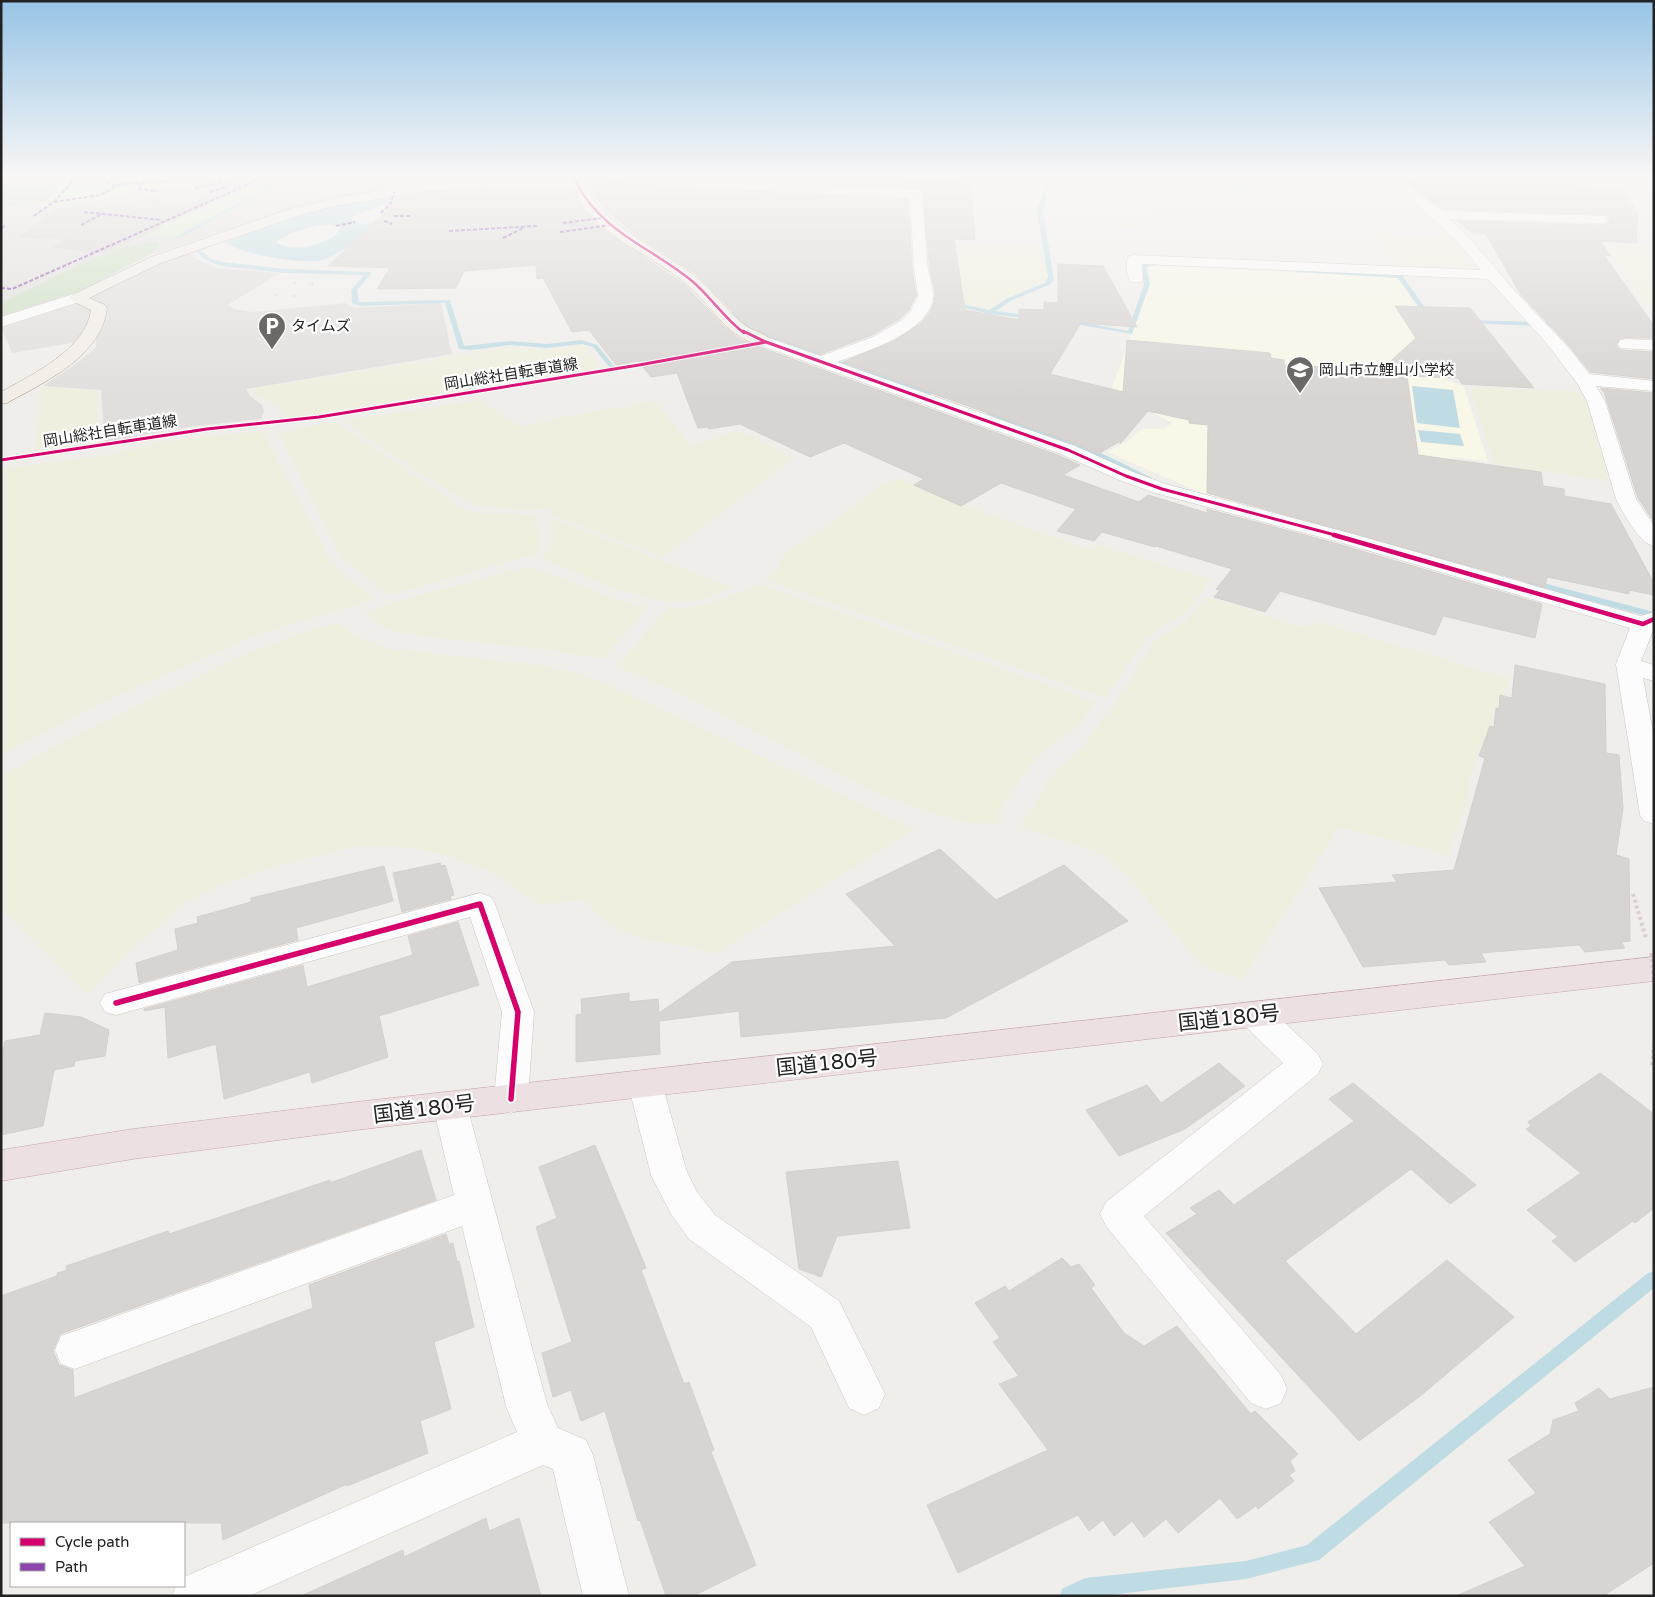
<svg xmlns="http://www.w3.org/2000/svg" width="1655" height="1597" font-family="'Varela Round','Noto Sans JP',sans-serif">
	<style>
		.education { fill: #f8f7e8 }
		.religious { fill: #dededc }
		.farmland { fill: #efefdf }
		.grass { fill: #ddeccb }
		.forest { fill: #cbdec1 }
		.parking { fill: #e0dfde }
		.water { fill: #bfdbe3; fill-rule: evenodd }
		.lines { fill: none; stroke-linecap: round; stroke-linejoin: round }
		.stream { fill: #bfdbe3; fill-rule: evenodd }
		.building { fill: #d7d4d2; stroke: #d3d0cc }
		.minor-casing { stroke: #c9c8c7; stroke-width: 1 }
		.major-casing { stroke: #a79c86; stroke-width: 1 }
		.highway-casing { stroke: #c5a2ac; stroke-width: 1 }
		.path-far1 { stroke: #dccecd; stroke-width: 2; stroke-dasharray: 1 1; stroke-linecap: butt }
		.path { stroke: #dccecd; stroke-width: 4; stroke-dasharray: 3 3; stroke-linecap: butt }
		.minor { fill: #fdfcfc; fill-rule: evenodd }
		.major { fill: #f3ede7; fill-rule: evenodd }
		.highway { fill: #ece0e2; fill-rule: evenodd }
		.path-bridge { stroke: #dccecd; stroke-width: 4; stroke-dasharray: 3 3; stroke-linecap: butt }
		.quiet { stroke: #8e44ad; stroke-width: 2; stroke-dasharray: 4 2; stroke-linecap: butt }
		.cycleway-far3-casing { stroke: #fff; stroke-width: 4.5 }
		.cycleway-far2-casing { stroke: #fff; stroke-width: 5 }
		.cycleway-far1-casing { stroke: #fff; stroke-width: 7 }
		.cycleway-casing { stroke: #fff; stroke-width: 9 }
		.cycleway-far3 { stroke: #d6006c; stroke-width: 2.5 }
		.cycleway-far2 { stroke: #d6006c; stroke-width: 3 }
		.cycleway-far1 { stroke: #d6006c; stroke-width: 4.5 }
		.cycleway { stroke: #d6006c; stroke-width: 5.5 }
		.labels { text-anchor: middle; stroke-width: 4.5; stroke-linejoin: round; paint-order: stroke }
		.far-poi-label { font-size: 15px; fill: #222; stroke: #fff; text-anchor: start }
		.far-street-label { font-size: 15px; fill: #222; stroke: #fff }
		.near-street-label { font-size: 21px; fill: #222; stroke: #fff }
	</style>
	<rect width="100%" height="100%" fill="#f0eeeb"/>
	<path class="education" d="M1149,265L1396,277L1429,322L1416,368L1464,387L1488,462L1452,457L1465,477L1345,529L1249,506L1202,493L1107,452L1127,441L1142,429H1163L1172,423L1111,390L1151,280Z"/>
	<path class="religious" d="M69,176H426L425,179L418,184L406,188L372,192L303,205L145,257L71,296L1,317V209L45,202L51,199Z"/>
	<path class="farmland" d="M973,176H1012V177L1035,179L1041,185V193L1035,203L970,200Z
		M1104,185H1121L1131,206L1069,205L1070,187Z
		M1622,185L1654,186V227L1644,217Z
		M1055,207L1146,209L1152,228L1057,231Z
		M1373,233L1447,236L1475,268L1466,272L1413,269L1396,264Z
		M957,242L1042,246L1049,280L1040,285L1005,298L989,310L946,298L933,297L930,259H960Z
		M1604,242L1654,245V314L1639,297Z
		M579,345L588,347L600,368L309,415L290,418L274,404L254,394L251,389L508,347L548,350Z
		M42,387L97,391L99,443L35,451Z
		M1470,387L1580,392L1588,406L1609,481L1494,464Z
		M479,400L522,427L562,417L655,401L691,446L736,431L754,437L793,458L663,557L550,514L548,509H515L476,506L461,498L380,447L346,421Z
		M335,422L466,510L477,513L534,515L540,534V547L537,554L389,595L343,560L278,432Z
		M263,431L322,545L337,568L375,599L259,634L101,703L1,755V469L113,454L164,441Z
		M900,478L967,506L1090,550L1099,545L1210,579L1188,611L1154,632L1136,653L1105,698L766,580L777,569L787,551L828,526L881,486Z
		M549,518L732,587L712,596L694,601L668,602L622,591L598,582L542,559L551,547L553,539L552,528Z
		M525,567L536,568L617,600L648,607L603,659L556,651L400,633L383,627L364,613L401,600Z
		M759,584L1096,702L1074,730L1059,738L1038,757L1016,785L1001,809L999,824L971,823L946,818L879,794L668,688L617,667L667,608H688L713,603Z
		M1207,597L1304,628L1318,622L1510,679L1468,780L1470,791L1448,855L1339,827L1242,980L1206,967L1190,952L1128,876L1105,856L1073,843L1020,828L1051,777L1066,761L1084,746L1116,701L1155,640L1186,621Z
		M339,623L357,637L391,649L540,665L570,671L602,681L914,829L716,954L698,948L639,938L618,930L595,912L583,899L541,905L489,871L445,855L405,847H353L276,866L225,883L183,905L128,952L87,994L1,908V776L70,738L250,652L319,627Z"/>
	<path class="grass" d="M68,176H219C191,189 159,186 129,193C100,199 75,208 45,204L67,179Z
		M251,187L268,188L174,238L140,236Z"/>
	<path class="forest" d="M1,176H68L67,179L46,201L1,208Z
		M156,242L160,245L146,257L74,293L1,315V303C45,283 109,244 156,242Z"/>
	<path class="parking" d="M189,253L196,259L218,268L280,273L227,305L234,309L253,312L346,303L349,306L356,308L441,303L452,354L246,389L250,396L262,405L264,411L261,419L188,427L105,442L101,390L43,386L81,360L96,347V339L12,353L1,327Z"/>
	<path class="water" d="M489,185L488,188C451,202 412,214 376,229C357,237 339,257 319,261C301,264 238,254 226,242L257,230L332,206L375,199L397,198L428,190ZM390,203H394L396,206L380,223L363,224L352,220V217ZM329,224L340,226V230C328,245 293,254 276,242C289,231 312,226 329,224Z
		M1412,386L1453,390L1460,428L1417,423Z
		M1418,430L1460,434L1464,446L1421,442Z"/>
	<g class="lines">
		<path class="stream" d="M255,176H262L182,210L177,209Z
			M274,176H281L260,186L272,187V189L180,238L175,237L264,189L250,187Z
			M407,176H413L380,192L366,196L363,194Z
			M726,176H732L719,187V193L723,202L718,203L713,193V187Z
			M1240,176H1246L1249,190L1104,185L1049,187L1043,211L1054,280L1049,285L1012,300L996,311L1032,316L1035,318L1034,319L990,314L913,296L901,287L906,286L915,293L989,310L1008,298L1045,283L1048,277L1037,211L1045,185L1104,181L1244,187Z
			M192,242H196L194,245L211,259L222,262L285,269L371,272V274L357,290L359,302L450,300L464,346L510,341L547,344L582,340L597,345L615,367L610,368L593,347L582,344L547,348L510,345L472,350L459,349L445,303L359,306L352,303L351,290L364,275L285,273L221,266L207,261L187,244Z
			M1147,262H1160L1163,264L1146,267L1150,284L1132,334L1064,322L1063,321L1066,319L1128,331L1144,284L1140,266Z
			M1298,269L1402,275L1433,319L1428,320L1398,278L1296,272L1295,271Z
			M732,311H736L752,328L764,333L864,370L936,393L929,395L860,372L760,335L748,330L732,313Z
			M1468,320L1565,323L1568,325L1565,327L1466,323L1465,322Z
			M987,410H993L1103,454L1152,478L1145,480L1097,458L987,414Z
			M1342,528L1460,560L1461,562L1457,565L1339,533V529Z
			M1532,580L1654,612V618L1529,585L1527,583Z
			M1654,1271V1288L1319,1560L1246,1579L1101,1596H1060L1062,1589L1085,1578L1246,1561L1307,1545L1648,1273Z"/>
	</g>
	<path class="building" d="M439,176H573H486L439,180Z
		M590,176H605L613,182L795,194L908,199L912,269L916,295L909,310L901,318L872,335L821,354L771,337L743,322L697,275L635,234L607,211L585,183Z
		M693,176H841L971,183L975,240L954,239L965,310L1019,320V309L1044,310V302L1058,303V264L1103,266L1137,327L1081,323L1050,374L1123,392L1127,340L1270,353L1271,358L1284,360V365L1381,370L1416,338L1395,306L1470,308L1534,388L1462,384L1458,378L1407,376L1418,455L1541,472L1543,486L1564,489V496L1611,504L1654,583V595L1629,590V594L1547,577L1545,587L1207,493L1208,425L1189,423V420L1148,411L1120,444V441L1098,454L1076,444L843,362L894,341L921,323L930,312L935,300V291L930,269L922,189Z
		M1495,176L1533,178L1538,177L1537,176H1578L1584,187L1622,190L1638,214L1636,243L1600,241L1611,256L1604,255L1654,326V338H1620L1616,345L1620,350L1654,352V379L1590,372L1570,347L1521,295L1486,234H1474L1458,221L1601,225L1608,223L1610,220L1608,215L1443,209L1406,180Z
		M486,188H571L584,210L601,228L684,284L724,326L739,339L751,344L1060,456L1080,465L1063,475L1139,502L1148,495L1207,513V509L1338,544L1542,604L1535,638L1443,616L1435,635L1280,591L1265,612L1214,597L1220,590L1216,589L1232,569L1156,546L1155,547L1102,532L1094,541L1057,531L1076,509L1001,483L961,506L914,485L924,479L844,443L810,457L740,424L709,429L708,427L698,428L677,373L651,377L638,361L616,365L589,330L572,332L543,278L537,279L536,265L464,271L456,288L377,289L390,268L328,266L401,197L433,192Z
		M145,199L205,205L158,225L163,227L102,253L52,247L66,239L21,237L55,209H106L126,201L138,202Z
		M1600,388L1654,393V522L1638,498L1604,392Z
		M1515,665L1605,684L1606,753L1619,755L1623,808L1616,855L1629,859L1630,941L1621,942L1625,948L1585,952L1579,945L1481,953L1486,962L1449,965L1445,960L1363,967L1319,888L1397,882L1392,875L1454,870L1485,758L1479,756L1490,726L1494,727L1496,708L1499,709L1500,695L1512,698Z
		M940,849L996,900L1064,865L1128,921L946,1018L741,1037L739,1011L659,1021L660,1054L576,1062V1015L582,1014L581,999L629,993V1002L658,999L659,1013L732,962L895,946L846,894Z
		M440,863L441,866L445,865L454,895L450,896L451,899L402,912L393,873Z
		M384,866L393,901L296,928L298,940L139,983L136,963L178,950L175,929L198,923L197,917L251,902V898Z
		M458,922L479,985L379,1016L388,1057L312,1083L310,1072L224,1099L216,1044L168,1058L165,1007L144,1011V1009L303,965L307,987L413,955L408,936Z
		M45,1013L81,1017L109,1030L105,1056L75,1061L74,1066L54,1070L43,1126L1,1135V1058L5,1041L40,1035Z
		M1219,1063L1245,1086L1185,1129L1119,1156L1086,1110L1147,1085L1161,1103Z
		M1600,1073L1654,1114V1208L1635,1223L1633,1221L1575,1262L1552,1241L1558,1237L1527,1210L1581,1173L1526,1129L1531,1126L1528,1122Z
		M1353,1083L1476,1185L1450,1204L1411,1169L1285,1261L1356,1334L1447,1260L1514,1317L1419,1397L1359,1441L1166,1233L1197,1214L1190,1208L1219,1190L1234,1205L1354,1121L1329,1099Z
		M595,1145L646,1268L641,1270L684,1384L689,1382L714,1450L711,1452L756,1565L693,1596H666L640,1520L638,1521L605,1411L581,1421L571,1390L553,1397L542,1353L572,1342L536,1227L557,1218L539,1167Z
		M421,1150L436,1200L60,1334L53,1351L59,1365L73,1370L74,1398L313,1308L309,1285L446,1234L449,1244L453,1243L457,1262L459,1261L474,1327L434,1342L451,1409L420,1421L428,1453L347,1486V1484L223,1540L221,1523H1V1296L57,1276V1273L67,1270L66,1266L168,1231L169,1234L330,1180V1183Z
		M898,1161L910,1228L837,1236L821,1277L799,1269L786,1172Z
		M1062,1258L1071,1267L1079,1264L1095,1285L1091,1288L1124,1333L1144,1346L1177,1326L1251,1414L1255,1411L1298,1454L1290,1461L1295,1471L1289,1475L1294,1481L1258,1509L1256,1506L1237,1519L1220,1498L1178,1533L1166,1519L1144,1537L1132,1521L1114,1536L1103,1520L1089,1531L1078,1515L958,1573L927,1505L1048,1450L999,1384L1019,1376L993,1342L1000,1338L975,1303L1005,1286L1009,1291Z
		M1654,1387V1563L1603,1596H1456L1525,1566L1489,1522L1536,1493L1508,1460L1550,1434L1553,1420L1579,1411L1575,1403L1599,1388L1610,1399Z
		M486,1518L489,1531L519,1518L541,1596H301L403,1550L404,1557Z"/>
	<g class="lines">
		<g class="minor-casing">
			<path id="minor" d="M607,176H665L921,190L922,193C925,218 925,244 928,269C930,279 934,289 933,299C927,333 865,352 837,362L1075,446L1133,472L1169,485L1353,534L1641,616L1654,612V628L1641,661L1654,665V681L1643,678L1654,738V824L1644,821L1640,815L1616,664L1630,628L1339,542L1155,493L1119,480L1061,454L760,345L758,342L760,339L766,337L821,356L873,337L902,320L911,311L918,295L914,269L910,197L795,192L613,180Z
				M1384,176H1397L1441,211L1606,216L1608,219L1606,222L1601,223L1450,219C1470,237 1485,257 1502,276C1530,310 1564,338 1589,374L1654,381V391L1596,386L1605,401L1636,499L1654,526V546C1639,543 1623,513 1616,499L1587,401L1577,383L1543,339L1488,279L1142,264L1143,279L1141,282H1131C1127,276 1125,262 1129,256L1134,255L1481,270L1452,236Z
				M486,178H576L582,182L576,186H486L434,190L428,186L434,182Z
				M77,293L82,295L85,298L82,301L1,327V317Z
				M1626,339L1654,340V350L1620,348L1618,344L1620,340Z
				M480,893L491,897L495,904L534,1012L528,1099L523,1109L511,1113L499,1109L494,1099L502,1012L470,917L116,1015L105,1012L100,1003L105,994L116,991Z
				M1255,1002L1267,1006L1318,1054L1323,1064L1318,1074L1144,1216L1281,1375L1287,1389L1281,1403L1266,1409L1251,1403L1106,1226L1100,1214L1106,1202L1283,1063L1243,1024L1239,1015L1243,1006Z
				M645,1070L657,1074L662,1084L687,1172L697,1192L715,1215L839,1301L885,1394L879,1408L864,1415L849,1408L811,1327L689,1239L671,1214L651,1175L628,1084L633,1074Z
				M450,1092L462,1096L467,1106L547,1404L558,1428L586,1440L593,1455L629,1596H583L553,1469L543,1465L249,1596H172L176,1586H184V1577L517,1432L506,1406L462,1226L75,1369L61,1364L55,1350L61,1336L75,1331L454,1195L433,1106L438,1096Z"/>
		</g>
		<g class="major-casing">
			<path id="major" d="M425,176H437L436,179L440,186L438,189L335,206L300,215L161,263L89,298L105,305L107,308C102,356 45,382 7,403L1,404V392C33,374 86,349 91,310L72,301L69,298L72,295L151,257L290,209L335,198L426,183L424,179Z
				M575,176H588L583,183C607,229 657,246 696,277C713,290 725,309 742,323C750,330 769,335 774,342L772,345C762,348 749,342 740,337C718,323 705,299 685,283C656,259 619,244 592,217C582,207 576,195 570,182Z"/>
		</g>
		<g class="highway-casing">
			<path id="highway" d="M1654,957V981L356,1130L133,1159L1,1181V1150L133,1129L356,1102Z"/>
		</g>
		<path class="path-far1" d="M179,176L233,182
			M240,183H245
			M256,184L273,186
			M149,206L187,210
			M201,208L220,210
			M33,228L47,230
			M1,241H4
			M4,244L7,243
			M293,283H297
			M310,284H314
			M275,295H279
			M292,296H296"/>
		<path class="path" d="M1633,894L1646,938
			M1652,1065L1654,1046"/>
		<use href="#minor" class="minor"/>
		<use href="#major" class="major"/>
		<use href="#highway" class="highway"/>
		<path class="path-bridge" d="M1651,953L1654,983"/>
		<path class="quiet" d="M90,176L116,186
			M142,184L138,187L140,189L157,191
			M195,188L228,181
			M210,192L226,187
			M54,202L100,195L121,184L162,182L183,176
			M84,212L162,220
			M381,213L391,203L394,192
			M34,216L55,201L77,176
			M394,216H411
			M384,221L392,224
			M563,223L603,218
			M81,225L102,214
			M336,226L355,222
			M1,228L5,226
			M449,231L537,226
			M560,232L611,225
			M503,238L523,228
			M1,288L12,289L267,176"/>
		<g class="cycleway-far3-casing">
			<path id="cycleway-far3" d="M582,176L576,182C602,233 651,247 692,281C711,297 724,318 744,333"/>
		</g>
		<g class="cycleway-far2-casing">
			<path id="cycleway-far2" d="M743,331L766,342L1068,450L1126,476L1162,489L1339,536
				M1,460L207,429L319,417L639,365L766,342"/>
		</g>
		<g class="cycleway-far1-casing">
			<path id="cycleway-far1" d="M1334,535L1643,624L1654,619"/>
		</g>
		<g class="cycleway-casing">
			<path id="cycleway" d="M116,1003L480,904L518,1012L511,1099"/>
		</g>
		<use href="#cycleway-far3" class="cycleway-far3"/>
		<use href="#cycleway-far2" class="cycleway-far2"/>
		<use href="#cycleway-far1" class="cycleway-far1"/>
		<use href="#cycleway" class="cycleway"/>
	</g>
	<linearGradient id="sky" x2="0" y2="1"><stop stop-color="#97c4e6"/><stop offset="0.44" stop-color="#f8f7f6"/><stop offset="1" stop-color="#f8f7f6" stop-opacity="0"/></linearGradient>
	<rect width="1655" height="399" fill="url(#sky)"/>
	<defs>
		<g id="parking-pin" transform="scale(1.4375)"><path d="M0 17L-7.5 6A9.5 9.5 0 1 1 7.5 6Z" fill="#6a6968" stroke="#fff"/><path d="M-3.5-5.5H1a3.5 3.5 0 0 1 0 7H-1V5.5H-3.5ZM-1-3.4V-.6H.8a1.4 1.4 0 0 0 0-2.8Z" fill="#fff"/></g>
		<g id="school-pin" transform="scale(1.4375)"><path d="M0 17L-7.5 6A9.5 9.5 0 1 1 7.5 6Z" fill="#6a6968" stroke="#fff"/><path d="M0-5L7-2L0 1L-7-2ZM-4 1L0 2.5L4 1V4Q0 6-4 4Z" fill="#fff"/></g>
	</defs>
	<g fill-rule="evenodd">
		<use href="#parking-pin" x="272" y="326"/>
		<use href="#school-pin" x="1300" y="370"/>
	</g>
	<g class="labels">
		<g class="far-poi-label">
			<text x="291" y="331">タイムズ</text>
			<text x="1319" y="375">岡山市立鯉山小学校</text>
		</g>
		<g class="far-street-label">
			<text transform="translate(511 374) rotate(-9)" y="5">岡山総社自転車道線</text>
			<text transform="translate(110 431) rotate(-9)" y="5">岡山総社自転車道線</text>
		</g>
		<g class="near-street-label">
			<text transform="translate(1229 1018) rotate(-6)" y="7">国道180号</text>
			<text transform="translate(827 1063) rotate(-6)" y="7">国道180号</text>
			<text transform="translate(424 1109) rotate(-7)" y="7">国道180号</text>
		</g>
	</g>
	<rect width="1655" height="1597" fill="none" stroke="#222222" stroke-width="5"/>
	<rect x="10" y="1522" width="175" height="65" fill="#ffffff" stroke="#a7a7a7"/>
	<rect x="20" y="1538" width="25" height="8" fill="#d6006c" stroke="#a7a7a7"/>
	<text x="55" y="1547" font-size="15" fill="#222222">Cycle path</text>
	<rect x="20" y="1563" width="25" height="8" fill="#8e44ad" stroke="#a7a7a7"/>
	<text x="55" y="1572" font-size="15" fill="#222222">Path</text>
</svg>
